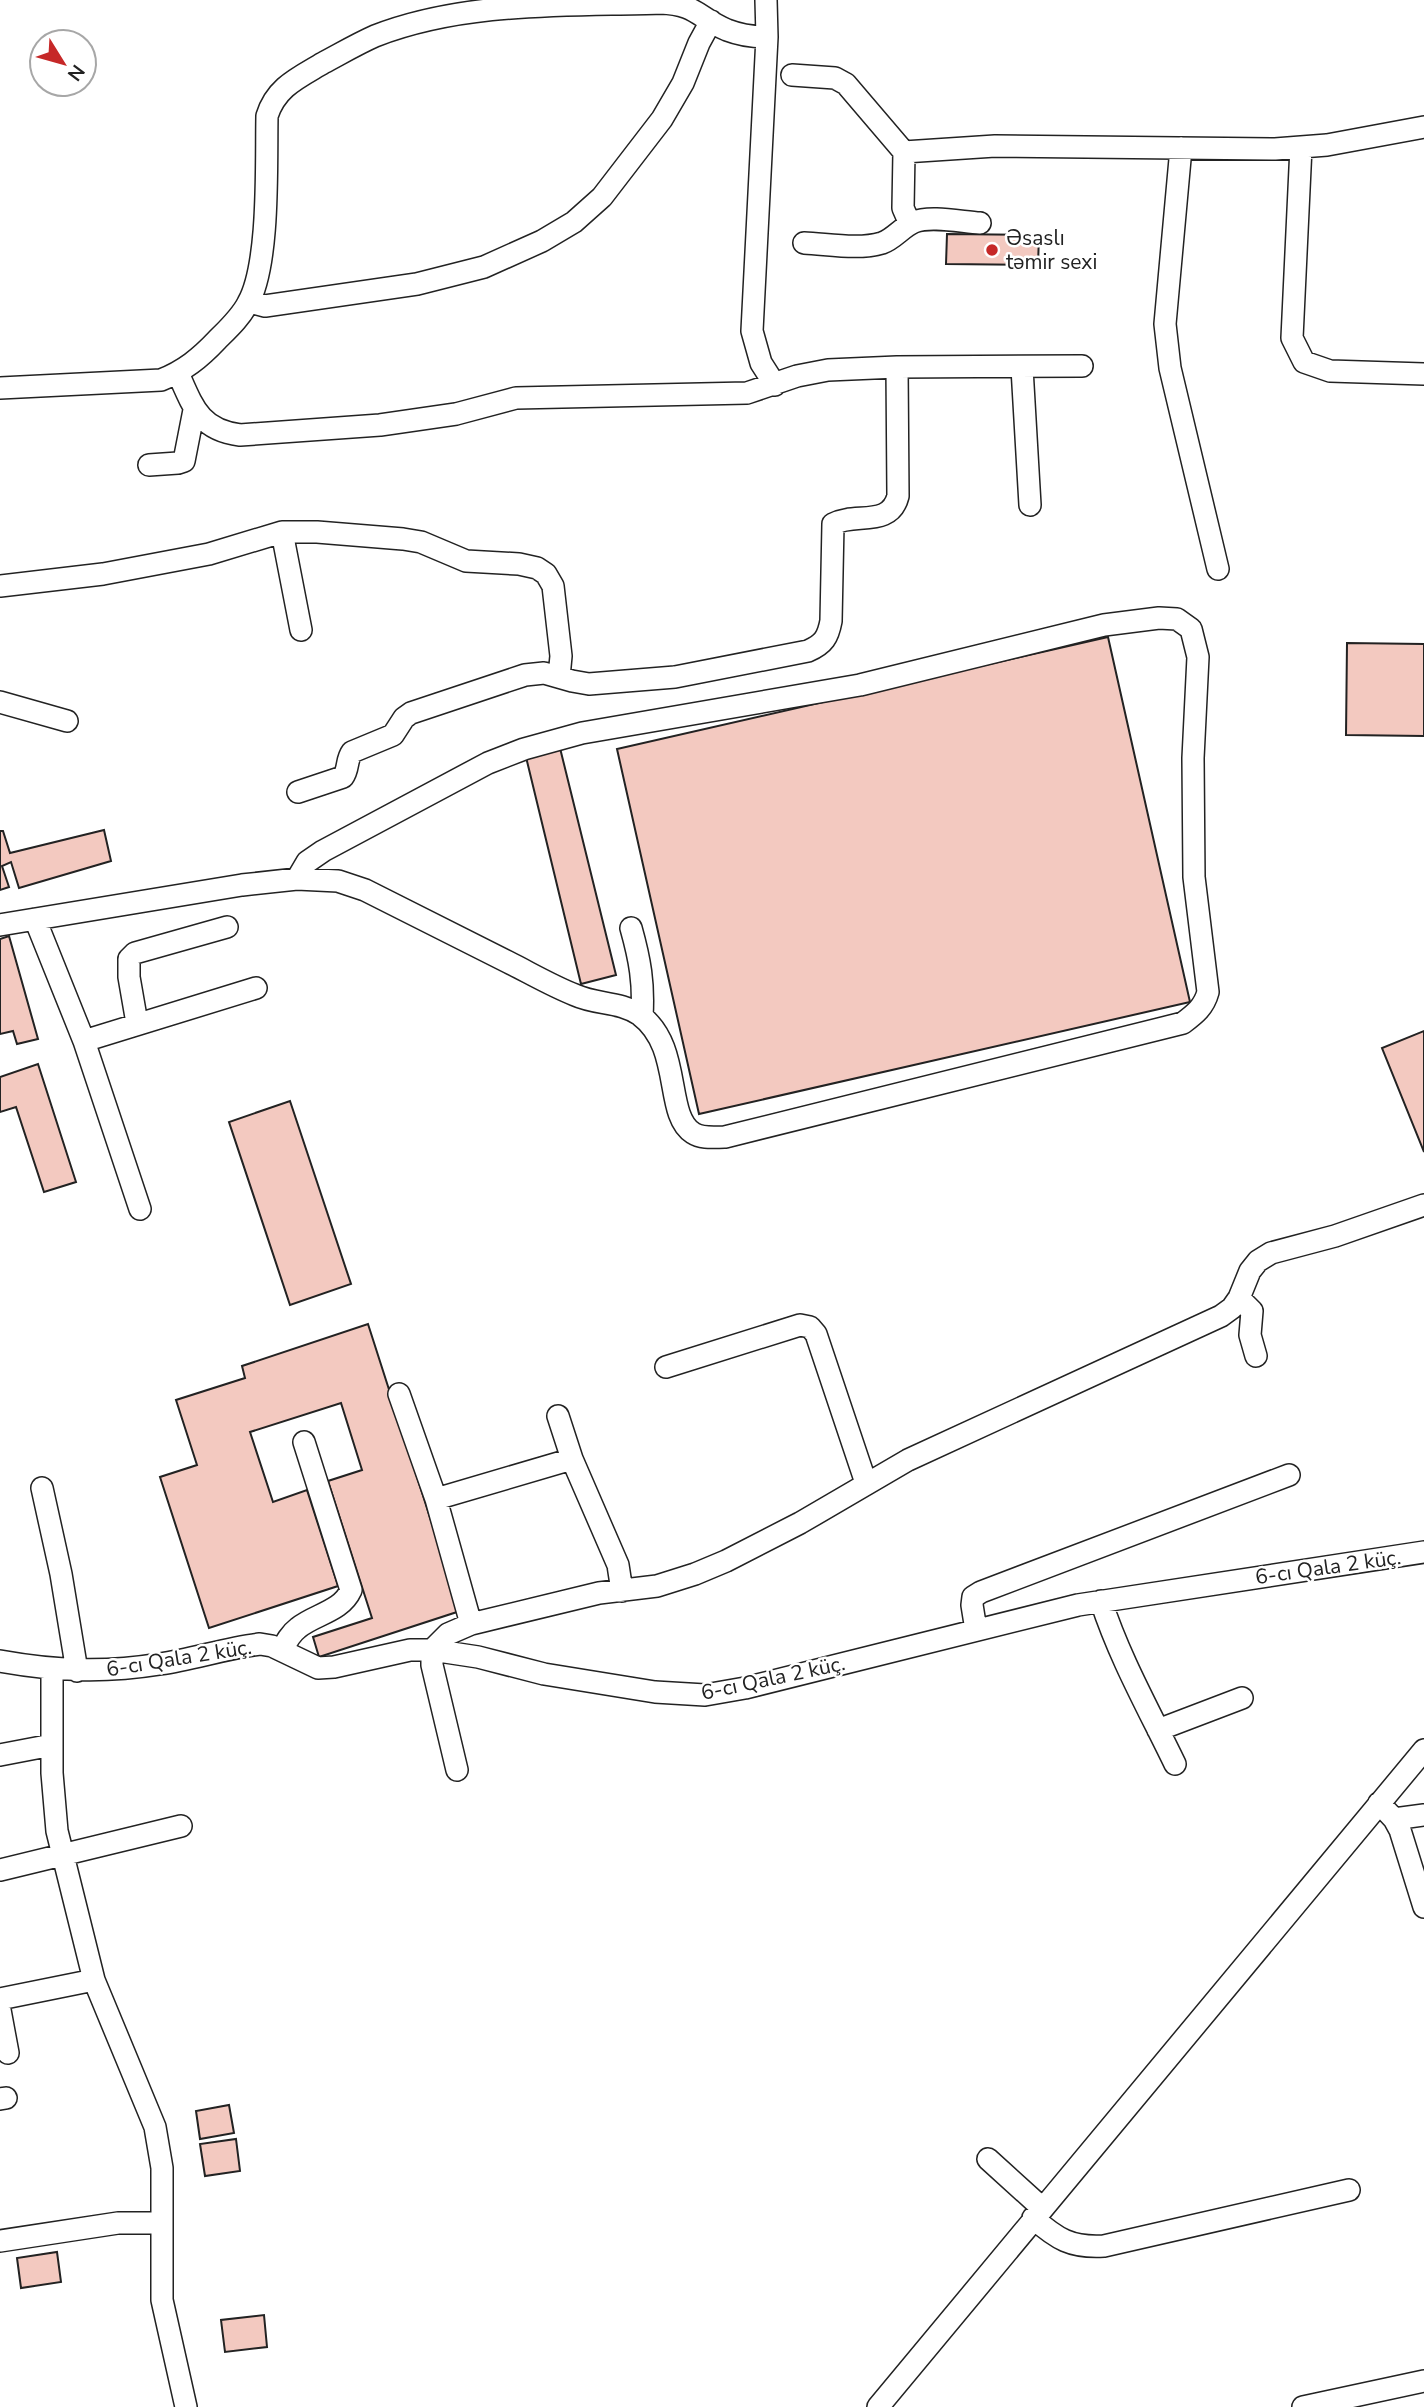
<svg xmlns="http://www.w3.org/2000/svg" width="1424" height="2407" font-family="'Nunito Sans',sans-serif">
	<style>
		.building { fill: #f3c9c0; stroke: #222; stroke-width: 2 }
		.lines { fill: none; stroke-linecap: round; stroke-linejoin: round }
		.minor-casing { stroke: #222; stroke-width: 24 }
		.minor { stroke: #fff; stroke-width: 21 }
		.poi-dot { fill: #c62828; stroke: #fff; stroke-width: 2.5 }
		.labels { text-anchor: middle; stroke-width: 5; stroke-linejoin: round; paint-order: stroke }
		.poi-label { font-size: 21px; fill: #222; stroke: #fff; text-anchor: start }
		.street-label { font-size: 21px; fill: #222; stroke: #fff }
	</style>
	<rect width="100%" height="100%" fill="#fff"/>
	<path class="building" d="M947,234L1039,235L1038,265L946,264Z
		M1108,637L1190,1002L699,1114L617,749Z
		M1347,643L1424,644V736L1346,735Z
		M560,748L616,975L581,984L526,757Z
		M104,830L111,861L19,888L11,862L2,866L9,887L0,890V831H3L10,853Z
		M9,936L38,1039L17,1044L13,1031L0,1034V939Z
		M1424,1031V1152L1382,1048Z
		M38,1064L76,1182L44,1192L16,1107L0,1112V1077Z
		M290,1101L351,1284L290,1305L229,1122Z
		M368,1324L460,1611L319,1657L313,1637L372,1618L328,1481L362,1470L341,1403L250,1432L273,1502L307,1490L338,1586L209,1628L160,1477L197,1465L176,1400L245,1378L242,1366Z
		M229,2105L234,2133L200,2139L196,2111Z
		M236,2139L240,2171L205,2176L200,2144Z
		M57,2252L61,2282L21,2288L17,2258Z
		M264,2315L267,2347L225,2352L221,2320Z"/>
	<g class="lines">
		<g class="minor-casing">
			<path id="minor" d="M766,0L767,37L752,331L761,363L775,385
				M792,75L835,78L846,84L904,152L903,208L910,224
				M1301,147L1292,338L1304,362L1330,371L1424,374
				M1181,148L1165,324L1170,368L1218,569
				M904,152L995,146L1275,149L1327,145L1424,127
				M804,243C828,244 859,250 882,243C894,239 902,227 914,222C930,215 962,222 980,223
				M249,302L265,306L417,284L484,267L542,241L574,222L602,197L662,119L683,83L699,43L711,21
				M1022,368L1030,505
				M178,373C193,407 200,430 240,435L380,425L456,414L516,398L747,393L797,376L828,370L897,367L1082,366
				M0,388L161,380C184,371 200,358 217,340C228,329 241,317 248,303C270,264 266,163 267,116C276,87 298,78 323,63C340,54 357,44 375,36C465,1 565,6 660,3C697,4 698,18 727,30C740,35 753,37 767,37
				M149,465L178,463L184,461L194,410
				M282,532L301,630
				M0,586L103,574L209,554L282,532H317L403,539L421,542L466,561L519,564L537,568L546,574L553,586L561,656L559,677
				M0,702L67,721
				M298,792L343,777C349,769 346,760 352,752L393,735L404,718L411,713L525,675L544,673L572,681L589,684L675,677L808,651C824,644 828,637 831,621L833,524C855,512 890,528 898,496L897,367
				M35,919L84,1041L256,988
				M0,925L242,885L297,879L338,881L365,890C412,914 460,938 508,962C530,973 552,986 575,995C597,1005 620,1001 640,1015C683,1047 664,1115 693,1133C702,1139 715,1137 725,1137L1183,1023C1195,1014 1204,1007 1208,992L1194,877L1193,758L1198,657L1191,629L1177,619L1159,618L1104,625L860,685L582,733L524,749L488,763L323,851L307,862L297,879
				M631,928C640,960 644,983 642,1016
				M137,1023L129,977V959L135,953L227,927
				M84,1041L140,1209
				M1239,1298L1252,1311L1250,1335L1256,1356
				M666,1367L800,1325L810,1327L816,1334L866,1483
				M399,1394L436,1499L471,1624
				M558,1416L572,1459L618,1565L622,1591
				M42,1488L61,1574L77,1671
				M436,1499L572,1459
				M1101,1601C1120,1659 1149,1710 1175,1764
				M976,1630L972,1605L973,1597L981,1592L1289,1475
				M282,1650C286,1642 290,1634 298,1628C315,1614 341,1612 351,1590L304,1442
				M0,1661C56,1671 104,1673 160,1664C194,1659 226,1648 260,1644L272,1646L318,1668L334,1667L410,1650H432L478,1657L544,1674L655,1692L705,1695L745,1688L1078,1605L1424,1552
				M52,1670V1773L57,1831L94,1980L155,2127L162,2168V2300L186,2407
				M1158,1730L1242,1698
				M0,1755L52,1745
				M457,1770L432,1665V1650L448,1634L471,1624L599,1593L657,1586L695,1574L726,1561L800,1523L908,1460L1221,1316L1232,1308L1239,1298L1250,1271L1258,1261L1271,1253L1335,1236L1424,1205
				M1379,1803L1394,1819L1400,1830L1424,1907
				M1394,1819L1424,1815
				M0,1870L181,1826
				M0,1999L94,1980
				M0,2010L8,2053
				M0,2099L6,2098
				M988,2159L1042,2208
				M1033,2218C1057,2239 1071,2248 1104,2246L1349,2190
				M0,2241L118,2223H161
				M878,2407L1424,1750
				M1303,2407L1424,2381"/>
		</g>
		<use href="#minor" class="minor"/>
	</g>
	<circle class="poi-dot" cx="992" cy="250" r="7"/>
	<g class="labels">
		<g class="poi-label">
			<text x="1006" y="245">Əsaslı<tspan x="1006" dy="24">təmir sexi</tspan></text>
		</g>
		<g class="street-label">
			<text transform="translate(1328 1567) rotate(-8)" y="7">6-cı Qala 2 küç.</text>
			<text transform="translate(179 1658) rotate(-9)" y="7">6-cı Qala 2 küç.</text>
			<text transform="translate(773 1678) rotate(-12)" y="7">6-cı Qala 2 küç.</text>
		</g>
	</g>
	<g transform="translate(63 63) rotate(127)"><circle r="33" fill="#ffffff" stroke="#a7a7a7" stroke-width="2"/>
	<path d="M0-5L12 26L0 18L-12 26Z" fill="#c62828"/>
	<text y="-10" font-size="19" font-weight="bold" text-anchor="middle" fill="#222222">N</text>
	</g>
</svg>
